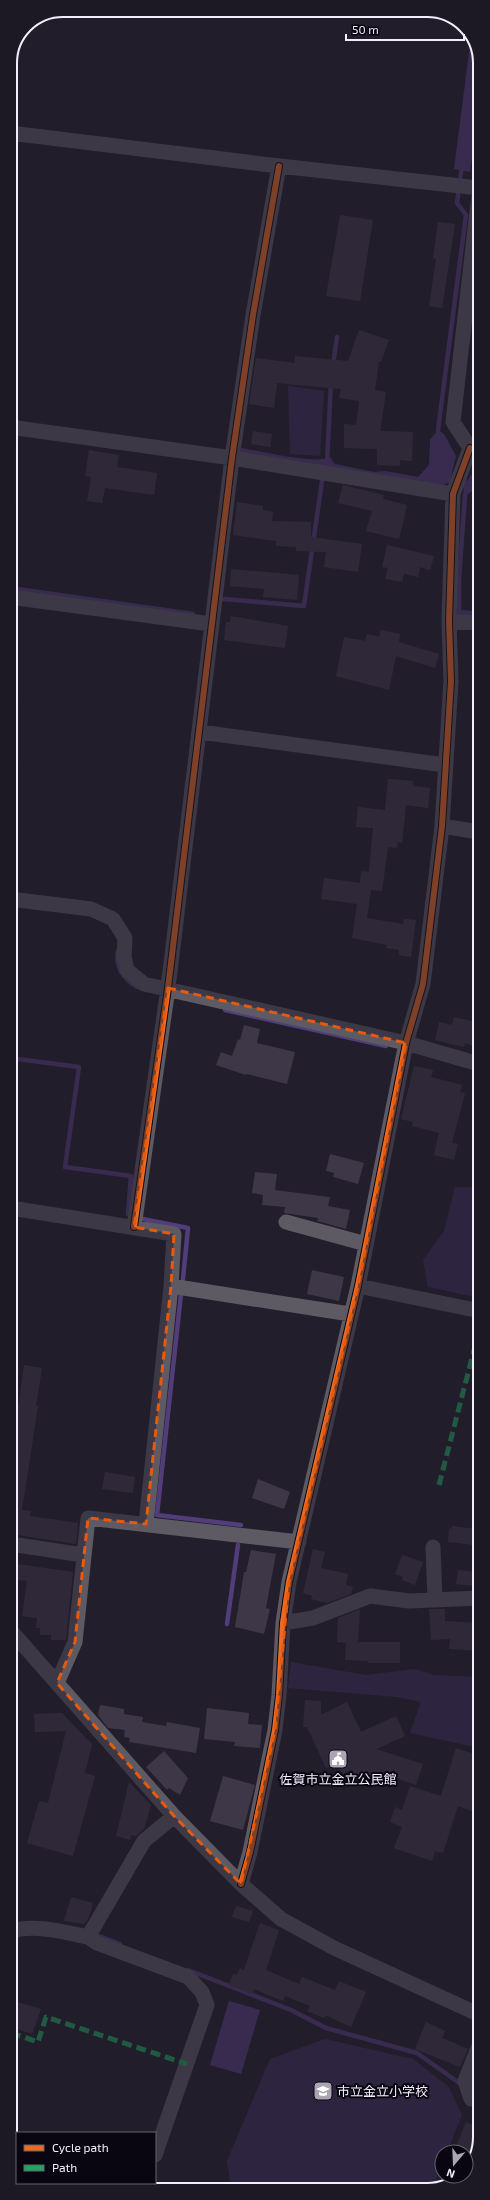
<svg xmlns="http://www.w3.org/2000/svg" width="490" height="2200" font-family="'Exo 2','Noto Sans JP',sans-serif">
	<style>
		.green { fill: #3b2e57 }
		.water { fill: #523d7b }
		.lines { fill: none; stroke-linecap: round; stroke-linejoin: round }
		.stream { stroke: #523d7b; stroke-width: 4.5 }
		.building { fill: #3e3748 }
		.minor { stroke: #5d5a64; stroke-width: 15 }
		.quiet { stroke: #20a55d; stroke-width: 5; stroke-dasharray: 10 5; stroke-linecap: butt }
		.cycleway-casing { stroke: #090611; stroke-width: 8 }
		.cycleway { stroke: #ed6a23; stroke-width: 6 }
		.marked { fill: none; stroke: #e8590c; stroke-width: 3; stroke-dasharray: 8 5; stroke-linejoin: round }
		.labels { text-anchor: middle; stroke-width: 4; stroke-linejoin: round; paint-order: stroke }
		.poi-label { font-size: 13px; fill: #f2eefc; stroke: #090611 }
		.rim { fill: none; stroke: #f2eefc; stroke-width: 2 }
	</style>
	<rect width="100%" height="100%" fill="#231e2c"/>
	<path class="green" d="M288,386L324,391L320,456L290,454Z
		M455,1187H480V1298L428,1287L423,1260L444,1231Z
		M291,1662L366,1675L415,1669L434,1675L480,1677V1748L410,1733L421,1702L397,1697L288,1688Z
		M325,2039L413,2059L449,2087L462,2115L447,2152H442V2165L432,2189H231L227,2161L270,2059Z"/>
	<path class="water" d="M471,37L479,53V106L470,172L454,169Z
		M438,430L444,434L456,456L451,477L467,481L471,475L479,478V487L466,495H463L464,488L448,483L437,487L240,452L242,448C260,451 316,465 330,457L335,464L374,472L385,471L418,477L429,465L430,440Z
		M229,2001L260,2010L241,2074L210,2065Z"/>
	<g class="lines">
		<path class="stream" d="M333,365L337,337
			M438,430L466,215L457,203L462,165
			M327,463L331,382
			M465,495L459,579V612L479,614
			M10,588L193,614
			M224,599L304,606L322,481
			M118,951C115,967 124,979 137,987
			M225,1010L386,1046
			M10,1058L79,1067L65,1167L131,1176L128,1214
			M143,1219L188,1228L183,1279
			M181,1294L157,1515L241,1525
			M227,1624L238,1545
			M99,1936L120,1944
			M188,1970L291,2010L326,2028L417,2053L462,2085"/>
	</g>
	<path class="building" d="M340,215L373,220L360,301L326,296Z
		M438,222L455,224L442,308L429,306L436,259L433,258Z
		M359,330L389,340L381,362L379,361L375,390L386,392L380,431L413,432L412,461L400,460V466L377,465V449L344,448V424L356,425L359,401L339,398L341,389L277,383L274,408L249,404L256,358L295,363V356L348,361Z
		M253,431L272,434L270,447L251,444Z
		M89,450L119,455L117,467L157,473L154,495L105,488L102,503L87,501L91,477L85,476Z
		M343,485L384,495L383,499L407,505L399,539L366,531L372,511L338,503Z
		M237,502L263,506V510L273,512L272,521L311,522V537L362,544L358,572L324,567L326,552L296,551V547L276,546V541L233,535Z
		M387,545L434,556L430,570L420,567L418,577L404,574L402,582L385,579L388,568L382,567Z
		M231,569L299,575L297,600L263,597L264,589L230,586Z
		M231,616L288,626L285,648L224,640L226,622H230Z
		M381,630L400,634L399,642L439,654L435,668L396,656L389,690L336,676L344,637L365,641L367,634L379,637Z
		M388,779L413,781V786L430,788L428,808L406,805L402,843L398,842L397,848L388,847L382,891L371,890L367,918L403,924L404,919L416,920L411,957L399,955V950L386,948L387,945L352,938L357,904L321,899L324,878L360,883L361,871L369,872L373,828L356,827L358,807L385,810Z
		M454,1017L479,1023V1048L465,1043L464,1047L435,1040L439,1022L452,1025Z
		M244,1025L260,1029L257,1043L295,1052L287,1084L247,1074L246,1075L216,1065L221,1052L232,1056L238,1039L240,1040Z
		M414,1066L433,1070L431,1077L462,1085L460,1092L465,1093L452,1143L458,1144L454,1160L434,1155L439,1133L412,1126L413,1122L401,1119Z
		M330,1154L364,1163L358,1184L333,1177L334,1173L326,1171Z
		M255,1172L277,1174L275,1190L330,1197L328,1206L350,1210L346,1229L317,1221L318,1218L284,1213L285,1207L262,1205L263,1195L252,1193Z
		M312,1270L344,1277L339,1301L307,1294Z
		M24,1365L42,1368L36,1406H38L22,1510L31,1511L30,1516L78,1523L76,1544L11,1534V1402L19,1403Z
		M105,1472L135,1477L133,1493L102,1489Z
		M258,1479L290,1492L284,1509L252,1498Z
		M452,1526L476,1529L474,1545L448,1542L449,1528L452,1529Z
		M313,1549L325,1552L321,1568L348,1574L346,1585L353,1587L351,1594L327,1603L311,1599L312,1596L303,1593Z
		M251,1550L276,1554L266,1608L270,1609L264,1634L235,1627L244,1572H246Z
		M402,1555L423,1562L415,1585L402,1580L403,1577L395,1574Z
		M11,1563L73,1572L66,1640H51V1635H40V1628H36L37,1618L22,1616L27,1581L11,1579Z
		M458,1570L476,1572L474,1586L456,1584Z
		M360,1609L358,1642H400V1663H368V1661L345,1660L346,1643L337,1642L338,1618Z
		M429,1609H445V1621L480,1623V1651L449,1649L450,1639L431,1640Z
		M305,1700L321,1701V1715L347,1702L361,1732L396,1716L405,1736L376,1749L423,1764L416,1785L384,1774L360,1786L352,1770L342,1774L337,1763L326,1768L307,1727H303Z
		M100,1705L124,1709V1714L143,1717L142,1722L166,1726L167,1722L200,1728L196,1753L129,1742L130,1738L124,1737L125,1730L108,1728L98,1715Z
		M207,1708L249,1713L248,1724L262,1725L260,1748L234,1746L235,1742L204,1739Z
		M62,1713L92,1744L85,1773L95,1776L73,1856L27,1843L39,1801L48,1803L66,1731L35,1732L34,1714Z
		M456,1748L480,1756V1805L477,1813L458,1806L443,1853L435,1851L432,1861L394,1848L402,1827L390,1822L395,1807L402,1810L410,1786L441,1796Z
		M164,1751L188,1778L180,1795L169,1788L167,1790L146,1767Z
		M223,1776L255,1785L243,1830L210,1821Z
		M129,1782L151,1805L144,1829L136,1836L131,1835L130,1840L116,1836Z
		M71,1897L93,1903L89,1917L84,1924L64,1921Z
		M236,1906L253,1911L249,1922L232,1917Z
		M260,1923L279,1930L266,1970L299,1984L302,1977L335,1990L339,1981L366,1992L351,2027L325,2015L324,2018L307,2011L310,2006L285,1996L283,2001L254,1989L252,1994L229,1985L233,1974L237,1975L240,1968L244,1970Z
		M11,2000L41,2009L32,2034L11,2027Z
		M426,2022L445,2031L442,2038L468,2049L460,2067L415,2049Z
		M466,2122L480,2128V2138L474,2154L456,2147Z"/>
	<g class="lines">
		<path class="minor" d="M10,133L279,166L479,188
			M10,427L232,458L453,494
			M470,448L453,422L479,194
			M10,597L211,624
			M449,621L479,623
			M200,732L445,765
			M442,826L479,832
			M10,899L91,909L113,919L125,938L124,956L127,970L144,984L406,1043L479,1064
			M11,1208L174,1234L171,1286L146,1524
			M286,1222L366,1244
			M134,1227L168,988L232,458L253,315L279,166
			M171,1286L350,1314
			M358,1286L480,1311
			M11,1544L83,1555
			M433,1547L435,1599
			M283,1623L313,1618L370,1596L409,1601L480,1598
			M11,1631L174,1816L241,1884L281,1919L334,1948L480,2015
			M57,1683L75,1642L88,1518L299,1542
			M241,1884L250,1852L275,1730L279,1695L283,1623L289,1582L358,1286L406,1043L423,984L442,826L451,681L449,621L453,494L470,448
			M11,1931C35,1924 64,1932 88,1937L144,1841L174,1816
			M88,1937L97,1943L188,1977L202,1992L207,2005L155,2155
			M471,2099L465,2081L480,2043
			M143,2190L145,2183"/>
		<path class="quiet" d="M439,1485L480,1327
			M11,2033L38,2042L46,2017L187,2064"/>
		<g class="cycleway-casing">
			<path id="cycleway" d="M134,1227L168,988L232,458L253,315L279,166
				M241,1884L250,1852L275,1730L279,1695L283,1623L289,1582L358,1286L406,1043L423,984L442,826L451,681L449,621L453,494L470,448"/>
		</g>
		<use href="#cycleway" class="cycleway"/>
	</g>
	<path d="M0 0H490V2200H0ZM168,988L406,1043L358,1286L289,1582L275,1730L241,1884L174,1816L57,1683L75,1642L88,1518L146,1524L171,1286L174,1234L134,1227Z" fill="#231e2c" fill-opacity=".55" fill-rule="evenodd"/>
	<path class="marked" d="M168,988L406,1043L358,1286L289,1582L275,1730L241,1884L174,1816L57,1683L75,1642L88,1518L146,1524L171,1286L174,1234L134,1227Z"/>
	<defs>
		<g id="civic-square" transform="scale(1)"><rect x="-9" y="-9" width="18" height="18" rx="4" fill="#aaa5b3" stroke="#090611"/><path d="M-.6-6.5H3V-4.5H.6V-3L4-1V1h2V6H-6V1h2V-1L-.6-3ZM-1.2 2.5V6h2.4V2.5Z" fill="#fff"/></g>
		<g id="school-square" transform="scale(1)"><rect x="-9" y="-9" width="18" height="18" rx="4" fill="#aaa5b3" stroke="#090611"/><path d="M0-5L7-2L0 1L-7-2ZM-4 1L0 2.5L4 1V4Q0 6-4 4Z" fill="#fff"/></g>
	</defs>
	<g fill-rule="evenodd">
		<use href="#civic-square" x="338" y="1759"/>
		<use href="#school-square" x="323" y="2091"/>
	</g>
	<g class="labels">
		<g class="poi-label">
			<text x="338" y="1784">佐賀市立金立公民館</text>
			<text x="337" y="2096" text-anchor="start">市立金立小学校</text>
		</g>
	</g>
	<path d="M0 0H490V2200H0ZM63 17H427A46 46 0 0 1 473 63V2137A46 46 0 0 1 427 2183H63A46 46 0 0 1 17 2137V63A46 46 0 0 1 63 17Z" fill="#1c1924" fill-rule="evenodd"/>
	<path class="rim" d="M63 17H427A46 46 0 0 1 473 63V2137A46 46 0 0 1 427 2183H63A46 46 0 0 1 17 2137V63A46 46 0 0 1 63 17Z"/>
	<rect x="16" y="2132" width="140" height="52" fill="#090611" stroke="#66636f"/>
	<rect x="24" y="2145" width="20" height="6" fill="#ed6a23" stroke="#66636f"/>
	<text x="52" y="2152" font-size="12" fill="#f2eefc">Cycle path</text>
	<rect x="24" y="2165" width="20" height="6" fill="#20a55d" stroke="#66636f"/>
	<text x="52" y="2172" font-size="12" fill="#f2eefc">Path</text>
	<g transform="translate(454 2164) rotate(199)"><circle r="19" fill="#090611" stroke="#66636f"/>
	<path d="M0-3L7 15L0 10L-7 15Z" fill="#aaa5b3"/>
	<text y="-6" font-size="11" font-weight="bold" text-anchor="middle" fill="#f2eefc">N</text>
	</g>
	<path d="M346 34v6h118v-6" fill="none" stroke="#f2eefc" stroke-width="2"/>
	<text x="352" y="34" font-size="12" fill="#f2eefc" stroke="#090611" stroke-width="3" paint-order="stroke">50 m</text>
</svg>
